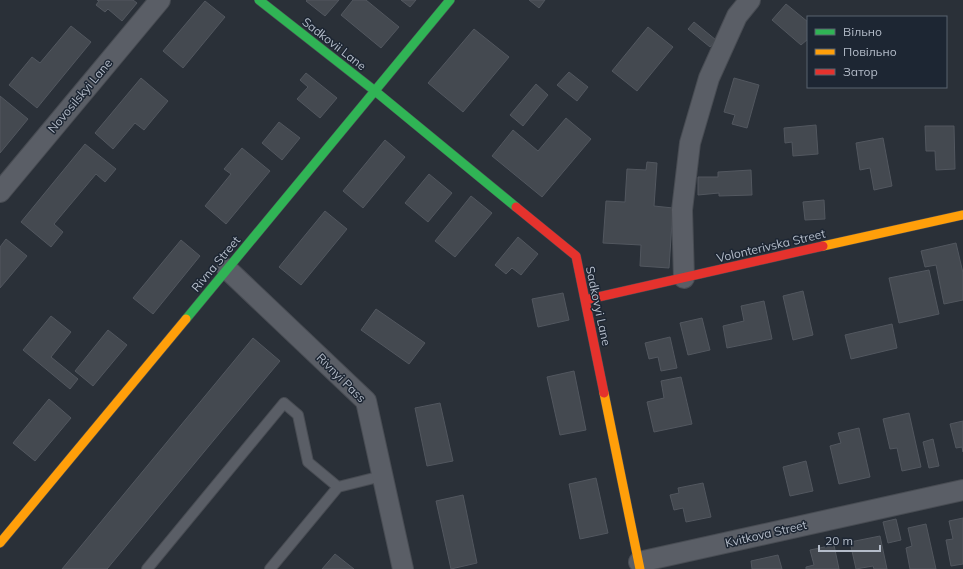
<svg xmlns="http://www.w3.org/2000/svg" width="963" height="569" font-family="Mulish,sans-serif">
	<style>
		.building { fill: #444950; stroke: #52575f }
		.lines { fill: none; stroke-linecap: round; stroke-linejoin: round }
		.lane-casing { stroke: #484c53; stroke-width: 12 }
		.street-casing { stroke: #484c53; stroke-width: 22 }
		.fast-casing { stroke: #484c53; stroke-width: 10 }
		.slow-casing { stroke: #484c53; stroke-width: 10 }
		.jam-casing { stroke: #484c53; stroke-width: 10 }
		.lane { stroke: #5a5e66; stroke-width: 10 }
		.street { stroke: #5a5e66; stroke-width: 20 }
		.fast { stroke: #30b455; stroke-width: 9 }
		.slow { stroke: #ff9f0a; stroke-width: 9 }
		.jam { stroke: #e5322d; stroke-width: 9 }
		.labels { text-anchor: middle; stroke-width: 3; stroke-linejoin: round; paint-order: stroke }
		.street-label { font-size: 12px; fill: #b4bcc9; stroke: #1d2633 }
	</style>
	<rect width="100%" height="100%" fill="#2a3038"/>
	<path class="building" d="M97,0H133L137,3L122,21L108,9L105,12L96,5L99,1Z
		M307,0H339L325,16L306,1Z
		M353,0H366L399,27L381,48L341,15Z
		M401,0H416L410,7Z
		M529,0H545L539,8Z
		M205,1L225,17L183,68L163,51Z
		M786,4L808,22V39L801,45L772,20Z
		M694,22L716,40L710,47L688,29Z
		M71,26L91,42L37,108L9,85L32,57L40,63Z
		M648,27L673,47L637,91L612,71Z
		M474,29L509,57L463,112L428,83Z
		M569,72L588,87L577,101L557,85Z
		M306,73L337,98L320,118L297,99L308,87L300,80Z
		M141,78L168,101L144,130L135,123L113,149L95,133Z
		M734,78L759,85L747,128L732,124L735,115L724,112Z
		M536,84L548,95L523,126L510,115Z
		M0,96L28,119L0,153Z
		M566,118L591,139L542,197L492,156L513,130L538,151Z
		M279,122L300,138L282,160L262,143Z
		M816,125L818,154L793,156L792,142L785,143L784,128Z
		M925,126H954L955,169L936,170L935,151H926Z
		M883,138L892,186L874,190L870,168L860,170L856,143Z
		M385,140L405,157L363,208L343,191Z
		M85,144L116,169L105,182L96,174L54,224L63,232L51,247L21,222Z
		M242,148L270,171L226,224L205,206L231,174L224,169Z
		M647,162L657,163L654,206L673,208L669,268L640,266L641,245L603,243L606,201L625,202L627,169L646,170Z
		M751,170L752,195L719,196V193L698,195V177H718V172Z
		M429,174L452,193L428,222L405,203Z
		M471,196L492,213L455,257L435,241Z
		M824,200L825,219L805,220L803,202Z
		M325,211L347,229L301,285L279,267Z
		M518,237L538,254L521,275L512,268L506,274L495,265Z
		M6,239L27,256L0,288V247Z
		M181,240L200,256L153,314L133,298Z
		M956,243L963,273V300L944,304L936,265L925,267L921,251Z
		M929,270L939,314L899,323L889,278Z
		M803,291L813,335L793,340L783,296Z
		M563,293L569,320L538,327L532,299Z
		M764,301L772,339L727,348L723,326L744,321L741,306Z
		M376,309L425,343L409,364L361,330Z
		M51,316L71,332L51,357L78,379L70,389L23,350Z
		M702,318L710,350L688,355L680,323Z
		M892,324L897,348L851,359L845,335Z
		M108,330L127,345L93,386L75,371Z
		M670,337L677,368L661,371L658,357L649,359L645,343Z
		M253,338L280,361L228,423L107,569H62Z
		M574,371L586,430L560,435L547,377Z
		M681,377L692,424L654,432L647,402L664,398L661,381Z
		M49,399L71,418L35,461L13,443Z
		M440,403L453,461L427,466L415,408Z
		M909,413L921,467L902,471L897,448L890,449L883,419Z
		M963,421V452L962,447L956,448L950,424Z
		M859,428L870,477L839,484L830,446L841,443L838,433Z
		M933,439L939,466L929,468L923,442Z
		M806,461L813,491L790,496L783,467Z
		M596,478L608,533L580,539L569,484Z
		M703,483L711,517L686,522L683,508L674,510L670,495L679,493L678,488Z
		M463,495L477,563L451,569L436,501Z
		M963,518V564L951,566L946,540L953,539L949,521Z
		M896,519L901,540L888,543L883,522Z
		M926,524L936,569H910L906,548L912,546L908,528Z
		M880,536L887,569H874L873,566L856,569L850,542Z
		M834,545L839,569H806V567L814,565L810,550Z
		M335,554L354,569H322Z
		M778,555L782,569H752L751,561Z"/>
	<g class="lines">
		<g class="lane-casing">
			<path id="lane" d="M147,569L284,403L298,415L308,462L338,487
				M270,569L338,487L382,476"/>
		</g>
		<g class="street-casing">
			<path id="street" d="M0,192L160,0
				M227,269L366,401L403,569
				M684,278L682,210L690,143L709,78L737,16L750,0
				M639,562L963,490"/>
		</g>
		<g class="fast-casing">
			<path id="fast" d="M259,0L375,91L516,207
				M186,319L450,0"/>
		</g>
		<g class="slow-casing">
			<path id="slow" d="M823,246L963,215
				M604,393L640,569
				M0,543L186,319"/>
		</g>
		<g class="jam-casing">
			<path id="jam" d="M516,207L576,256L604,393
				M585,300L823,246"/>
		</g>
		<use href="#lane" class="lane"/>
		<use href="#street" class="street"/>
		<use href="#fast" class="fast"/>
		<use href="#slow" class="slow"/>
		<use href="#jam" class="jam"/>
	</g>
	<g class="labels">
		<g class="street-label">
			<text transform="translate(334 44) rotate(38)" y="4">Sadkovii Lane</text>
			<text transform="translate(80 96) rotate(-50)" y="4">Novosilskyi Lane</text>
			<text transform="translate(771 246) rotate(-13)" y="4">Volonterivska Street</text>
			<text transform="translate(216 264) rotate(-50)" y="4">Rivna Street</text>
			<text transform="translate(598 306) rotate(78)" y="4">Sadkovyi Lane</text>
			<text transform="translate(341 378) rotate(45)" y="4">Rivnyi Pass</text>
			<text transform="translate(766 534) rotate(-13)" y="4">Kvitkova Street</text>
		</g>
	</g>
	<rect x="807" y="16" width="140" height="72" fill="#1d2633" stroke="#59626f"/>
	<rect x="815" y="29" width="20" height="6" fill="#30b455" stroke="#59626f"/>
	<text x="843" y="36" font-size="12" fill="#b4bcc9">Вільно</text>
	<rect x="815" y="49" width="20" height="6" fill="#ff9f0a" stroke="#59626f"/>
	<text x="843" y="56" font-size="12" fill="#b4bcc9">Повільно</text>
	<rect x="815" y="69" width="20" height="6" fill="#e5322d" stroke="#59626f"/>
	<text x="843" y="76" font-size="12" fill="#b4bcc9">Затор</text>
	<path d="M819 545v6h61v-6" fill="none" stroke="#b4bcc9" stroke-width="2"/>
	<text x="825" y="545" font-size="12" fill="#b4bcc9" stroke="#1d2633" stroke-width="3" paint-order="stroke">20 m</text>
</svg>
